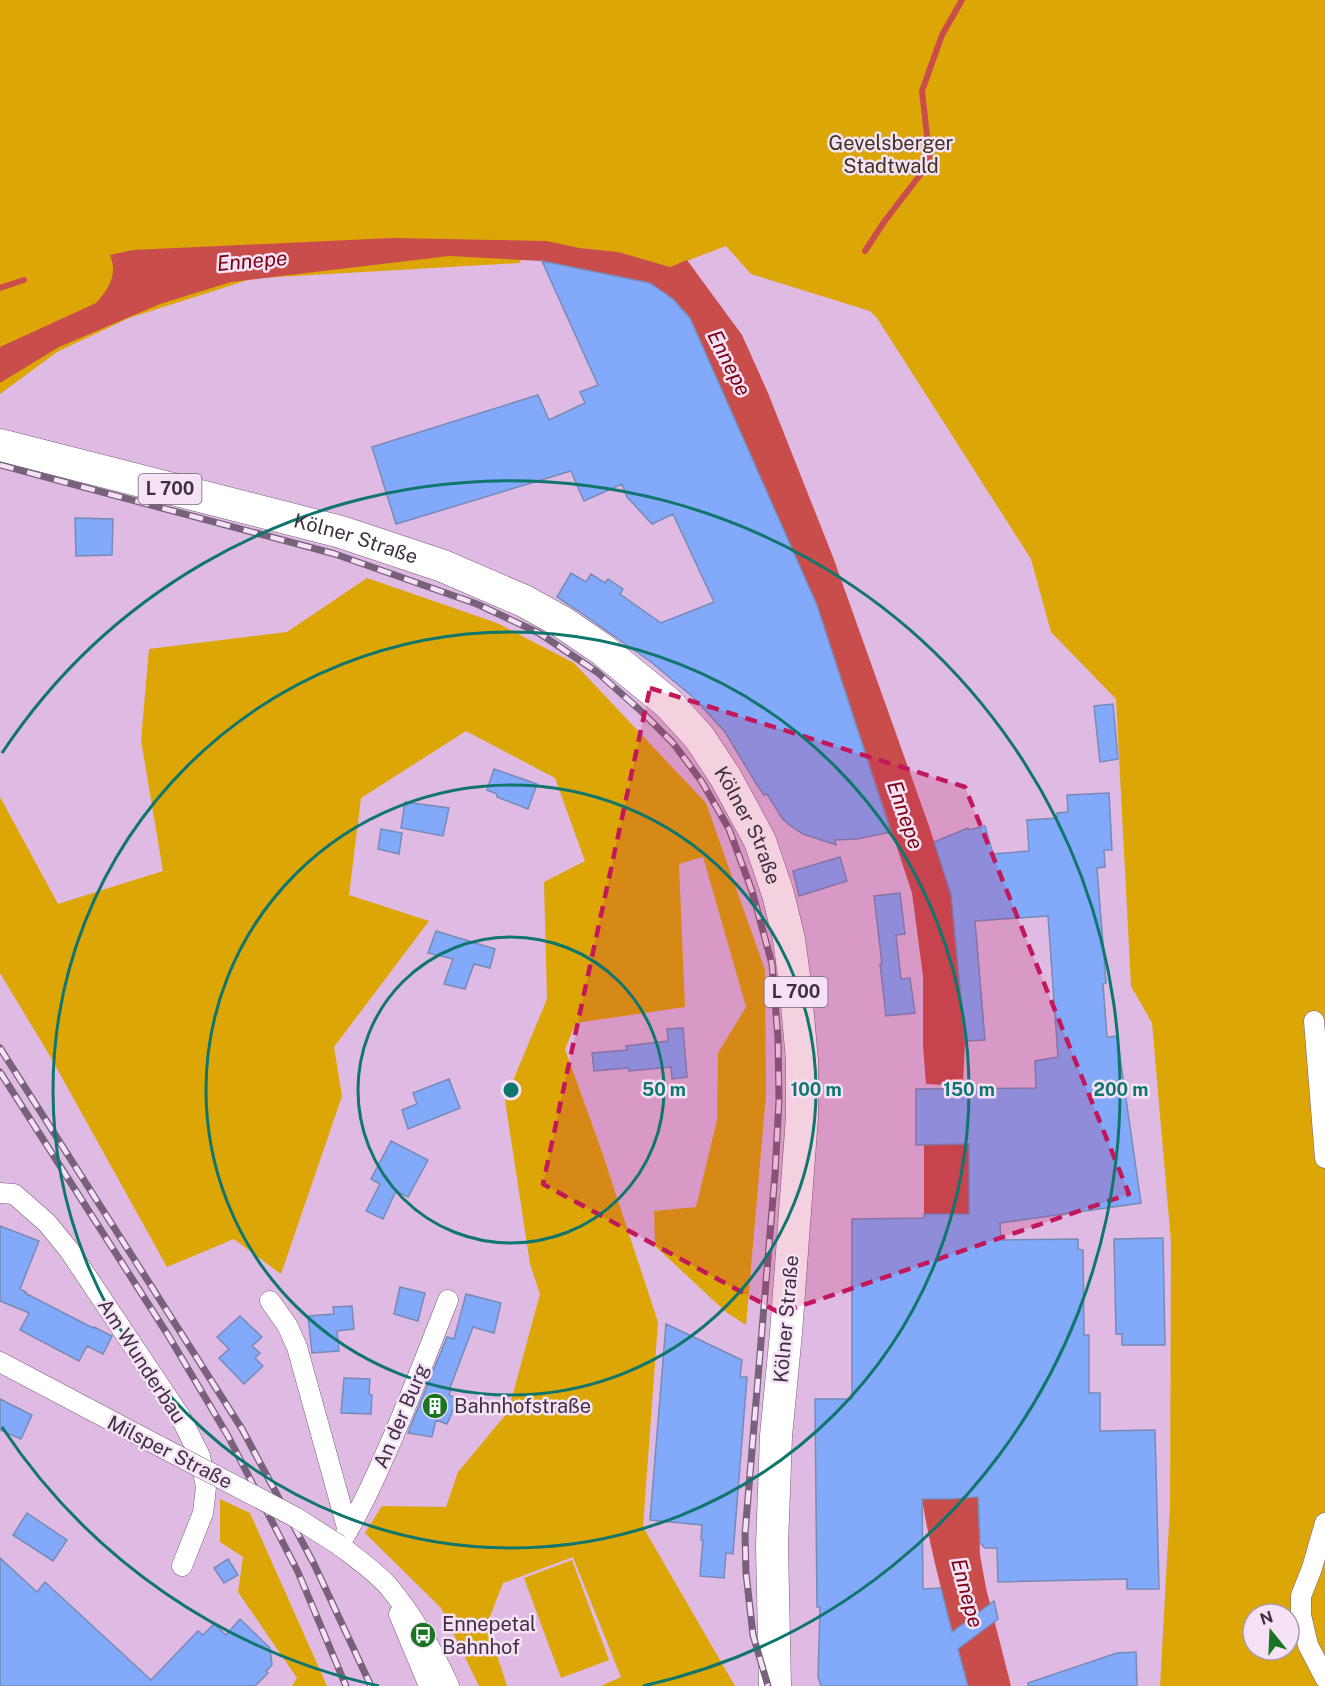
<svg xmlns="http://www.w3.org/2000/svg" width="1325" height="1686" font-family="'Public Sans',sans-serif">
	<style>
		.green { fill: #dda607; fill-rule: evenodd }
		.water { fill: #c94e4b }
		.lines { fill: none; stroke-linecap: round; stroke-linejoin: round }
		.stream { stroke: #c94e4b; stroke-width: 6 }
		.building { fill: #83a9fb; stroke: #778bb6; stroke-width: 1.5 }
		.street-casing { stroke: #7c5b7e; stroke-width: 21 }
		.primary-casing { stroke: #7c5b7e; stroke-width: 33 }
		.street { stroke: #fff; stroke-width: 20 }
		.primary { stroke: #fff; stroke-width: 32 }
		.rail-casing { stroke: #78617a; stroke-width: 7 }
		.rail { stroke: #f5e2f6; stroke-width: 4.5; stroke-dasharray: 14; stroke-linecap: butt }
		.street-bridge-casing { stroke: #7c5b7e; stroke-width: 21; stroke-linecap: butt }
		.street-bridge { stroke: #fff; stroke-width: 20 }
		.marked { fill: #c2185b; fill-opacity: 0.2; stroke: #c2185b; stroke-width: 4.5; stroke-dasharray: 12 8; stroke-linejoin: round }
		.ring { fill: none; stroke: #0f766e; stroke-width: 3 }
		.labels { text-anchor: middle; stroke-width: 5; stroke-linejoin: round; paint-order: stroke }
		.shield { fill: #f5e2f6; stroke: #766577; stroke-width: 1.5 }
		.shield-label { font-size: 18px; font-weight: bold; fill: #3f3040 }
		.park-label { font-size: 20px; fill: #3d331e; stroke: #f5e2f6 }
		.street-label { font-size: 20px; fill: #3f3040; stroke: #f5e2f6 }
		.poi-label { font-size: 20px; fill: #3f3040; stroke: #f5e2f6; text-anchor: start }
		.water-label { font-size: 21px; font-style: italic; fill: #7c0010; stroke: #f5e2f6 }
		.centre { fill: #0f766e; stroke: #f5e2f6; stroke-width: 3 }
		.ring-label { font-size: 18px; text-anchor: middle; font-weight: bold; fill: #0f766e; stroke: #f5e2f6; stroke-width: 5; stroke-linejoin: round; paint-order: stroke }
	</style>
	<rect width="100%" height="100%" fill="#dfbae2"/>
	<path class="green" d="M0,0H1325V1686H1160L1170,1506L1171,1242L1152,1023L1131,986L1116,699L1051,632L1031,559L877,318L870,311L751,274L726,246L671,267L521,259L520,263L260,278L248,280L129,318L57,352L0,394ZM1253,1614H1289V1650H1253Z
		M367,578L497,623L574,663L706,803L765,970L766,1095L746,1325L726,1312L655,1246L654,1211L696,1207L717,1120L718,1053L746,1007L703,857L679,864L685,1007L576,1023L565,1049L602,1152L658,1322L643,1527L735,1686H601L621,1677L573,1557L503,1583L487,1624L507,1686H479L441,1608L365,1533L382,1506L446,1507L458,1472L508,1412L540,1294L530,1264L505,1100L547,999L544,882L585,861L555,778L466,731L361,798L349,895L429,921L334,1047L342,1096L281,1274L234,1239L167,1267L50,1056L0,973V797L58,904L163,871L141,740L149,649L287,632Z
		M220,1499L250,1513L327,1686H292L297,1678L238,1592L243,1557L220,1542Z
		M572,1560L609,1660L561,1678L524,1578Z"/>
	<path class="water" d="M392,238L547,241L579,248L618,252L670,267L687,260L742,335L768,393L833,557L929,826L951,895L965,1041L963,1084L944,1085L926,1084L923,1045V976L912,893L817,605L690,318L673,299L650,283L542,261L449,256L231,282L160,304L59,347L0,383V347L96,303C109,288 118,275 110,255L133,250Z
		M969,1144V1214H924V1145Z
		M978,1497L980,1555L986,1588L1011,1686H968C951,1624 932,1562 922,1499H951Z"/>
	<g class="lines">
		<path class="stream" d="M865,251L884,222L930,162L922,91L942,35L962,0
			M0,288L24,280"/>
	</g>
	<path class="building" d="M542,261L650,283L673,299L690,318L817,605L891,832L857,839L835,840L836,845L803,834L788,824L782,818L767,794L764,795L757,785L725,732L694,698L651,662L577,610L557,597L571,573L586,582L591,574L605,583L608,579L623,589L620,594L661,623L714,602L673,514L652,524L627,497L622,484L584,501L571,471L396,524L372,447L538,395L549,420L585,403L580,392L598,385Z
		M75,518L113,519L112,555L76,556Z
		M1113,704L1118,759L1100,762L1094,706Z
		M494,769L537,784L528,809L497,797V794L487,790Z
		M1109,793L1112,850H1104L1105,867L1097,868L1106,983L1103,984L1107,1037L1117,1036L1141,1203L1000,1223L1001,1240L1078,1239V1249L1083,1250L1084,1335H1089V1393H1100V1431L1155,1430L1159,1589H1127V1579L998,1582L997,1548H985L980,1543L978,1497L951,1499H922L923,1589L941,1588L952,1632L994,1601L998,1619L958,1649L968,1686H821L818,1677L820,1607H817L815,1399H852V1219L924,1218V1214H969V1144L916,1145V1089L1036,1088L1035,1061L1058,1057L1048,916L975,921L985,1040L965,1041L951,895L934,842L968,828L969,830L985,826L993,854L1029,851L1027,820L1057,818V813L1068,812L1067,795Z
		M405,802L449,808L443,836L401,828Z
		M381,829L402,833L399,854L378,849Z
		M840,857L847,881L799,896L793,871Z
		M900,893L905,934L896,935L901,979L910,978L915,1013L886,1016L880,964H882L874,896Z
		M436,931L495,949L490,968L474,964L465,989L444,984L453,959L428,953Z
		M683,1028L687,1077L672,1079L671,1067L629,1071L628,1068L594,1071L592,1053L627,1050L626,1046L668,1041L667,1029Z
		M449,1079L460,1108L408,1129L402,1110L417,1104L413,1093Z
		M391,1141L428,1160L408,1197L396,1191L383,1219L366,1211L380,1184L371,1179Z
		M0,1226L39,1241L20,1289L26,1292L25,1293L93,1328L94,1327L112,1336L103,1354L87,1346L79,1361L20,1330L29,1313L0,1301Z
		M1163,1238L1165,1345H1122V1334H1116L1114,1239Z
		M400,1287L425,1293L418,1321L394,1314Z
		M466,1294L501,1303L494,1333L473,1327L450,1388L451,1389L449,1395L458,1399L447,1424L436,1420L432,1437L408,1433L447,1337L454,1339Z
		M352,1306L354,1329L337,1331L339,1351L312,1353L308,1316L334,1314L333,1307Z
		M240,1316L262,1337L252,1346L260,1353L255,1358L263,1366L244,1384L219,1358L229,1349L217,1337Z
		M666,1324L742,1360L740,1377H747L733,1554L726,1553L724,1578L700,1576L703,1540H701L702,1525L650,1520Z
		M344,1378L370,1379L369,1394L372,1395L371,1414L341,1413Z
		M0,1399L32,1415L21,1439L0,1430Z
		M27,1513L67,1540L53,1561L13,1535Z
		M0,1558L37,1592L45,1582L151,1680L198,1631L203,1635L214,1624L226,1635L240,1619L270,1648L272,1665L266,1671L268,1673L255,1686H0Z
		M228,1559L238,1575L224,1583L214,1568Z
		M1136,1652L1137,1686H1028V1683L1117,1653Z"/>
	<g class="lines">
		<g class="street-casing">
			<path id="street" d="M1314,1021L1325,1158
				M0,1193L14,1194L47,1223L69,1250L180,1416L200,1456L206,1487L203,1513L182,1566
				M448,1300C429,1349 410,1398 389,1446C374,1480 359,1514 339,1545C356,1558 375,1571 389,1587C414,1617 433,1651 449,1686
				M270,1301L287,1325L297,1347L348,1531
				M0,1362L161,1447
				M1325,1523L1312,1568L1301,1596V1615L1308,1645L1325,1678
				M399,1614L429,1686"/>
		</g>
		<g class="primary-casing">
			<g id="primary">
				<path id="s1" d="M0,445L341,532L443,566L524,601L562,622L603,650L668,703L699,737L726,778L760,841L778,894L789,939L795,983L802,1060V1117L786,1333L776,1436L772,1545L775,1686"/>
			</g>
		</g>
		<use href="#street" class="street"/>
		<use href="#primary" class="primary"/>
		<g class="rail-casing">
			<path id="rail" d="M0,465L335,554L477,604L539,633L597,672L642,712L673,743L702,782L729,829L752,891L772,964L778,1038L779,1100L775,1174L745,1534L746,1573L753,1635L768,1686
				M0,1048L242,1429L314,1564L371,1686
				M0,1072L168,1335L228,1436L298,1572L346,1686"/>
		</g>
		<use href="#rail" class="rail"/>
		<g class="street-bridge-casing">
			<path id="street-bridge" d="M161,1447L295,1517L339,1545"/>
		</g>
		<use href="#street-bridge" class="street-bridge"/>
	</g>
	<path class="marked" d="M650,688L965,787L1129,1194L780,1313L543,1184Z"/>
	<g class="ring">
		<circle cx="511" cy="1090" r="153"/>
		<circle cx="511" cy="1090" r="305"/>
		<circle cx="511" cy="1090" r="458"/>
		<path d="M379 1686A610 610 0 0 1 2 1427M2 753A610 610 0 1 1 643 1686"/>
	</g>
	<defs>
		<g id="building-disc" transform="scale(1.35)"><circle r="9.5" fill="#197524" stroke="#f5e2f6"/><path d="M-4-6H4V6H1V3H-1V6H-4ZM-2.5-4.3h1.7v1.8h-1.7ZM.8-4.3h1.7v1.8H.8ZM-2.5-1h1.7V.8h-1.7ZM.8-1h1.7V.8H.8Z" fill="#fff"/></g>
		<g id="bus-disc" transform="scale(1.35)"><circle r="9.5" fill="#197524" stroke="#f5e2f6"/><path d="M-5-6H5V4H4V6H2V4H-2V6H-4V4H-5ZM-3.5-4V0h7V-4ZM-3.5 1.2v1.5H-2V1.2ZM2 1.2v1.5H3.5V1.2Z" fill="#fff"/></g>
	</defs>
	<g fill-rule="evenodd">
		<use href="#building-disc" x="435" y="1406"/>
		<use href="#bus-disc" x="423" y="1635"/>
	</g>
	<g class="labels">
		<g class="shield">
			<rect x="138.5" y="474" width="63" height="30" rx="4.5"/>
			<rect x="764.5" y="977" width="63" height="30" rx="4.5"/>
		</g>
		<g class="shield-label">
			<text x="170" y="495">L 700</text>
			<text x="796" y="998">L 700</text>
		</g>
		<g class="park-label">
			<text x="891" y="150">Gevelsberger<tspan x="891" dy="23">Stadtwald</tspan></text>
		</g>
		<g class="street-label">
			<text dy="7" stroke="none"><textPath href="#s1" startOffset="368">Kölner Straße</textPath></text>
			<text dy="7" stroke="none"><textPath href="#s1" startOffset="872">Kölner Straße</textPath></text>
			<text transform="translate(786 1319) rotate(-85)" y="7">Kölner Straße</text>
			<text transform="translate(142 1361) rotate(57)" y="7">Am Wunderbau</text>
			<text transform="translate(401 1416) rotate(-67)" y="7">An der Burg</text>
			<text transform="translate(170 1452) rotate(27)" y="7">Milsper Straße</text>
		</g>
		<g class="poi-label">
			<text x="454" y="1413">Bahnhofstraße</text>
			<text x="442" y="1631">Ennepetal<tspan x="442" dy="23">Bahnhof</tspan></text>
		</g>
		<g class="water-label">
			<text transform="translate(252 261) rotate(-5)" y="7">Ennepe</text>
			<text transform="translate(729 363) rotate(63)" y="7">Ennepe</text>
			<text transform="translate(905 815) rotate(71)" y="7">Ennepe</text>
			<text transform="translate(967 1593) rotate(75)" y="7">Ennepe</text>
		</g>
	</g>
	<circle cx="511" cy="1090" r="9" class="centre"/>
	<g class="ring-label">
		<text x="664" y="1096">50 m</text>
		<text x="816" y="1096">100 m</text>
		<text x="969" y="1096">150 m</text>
		<text x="1121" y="1096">200 m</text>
	</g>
	<g transform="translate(1271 1632) rotate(342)"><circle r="28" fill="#f5e2f6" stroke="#ac9bad" stroke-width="1.5"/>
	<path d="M0-4.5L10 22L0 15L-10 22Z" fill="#197524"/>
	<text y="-9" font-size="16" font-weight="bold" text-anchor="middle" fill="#3f3040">N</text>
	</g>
</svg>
